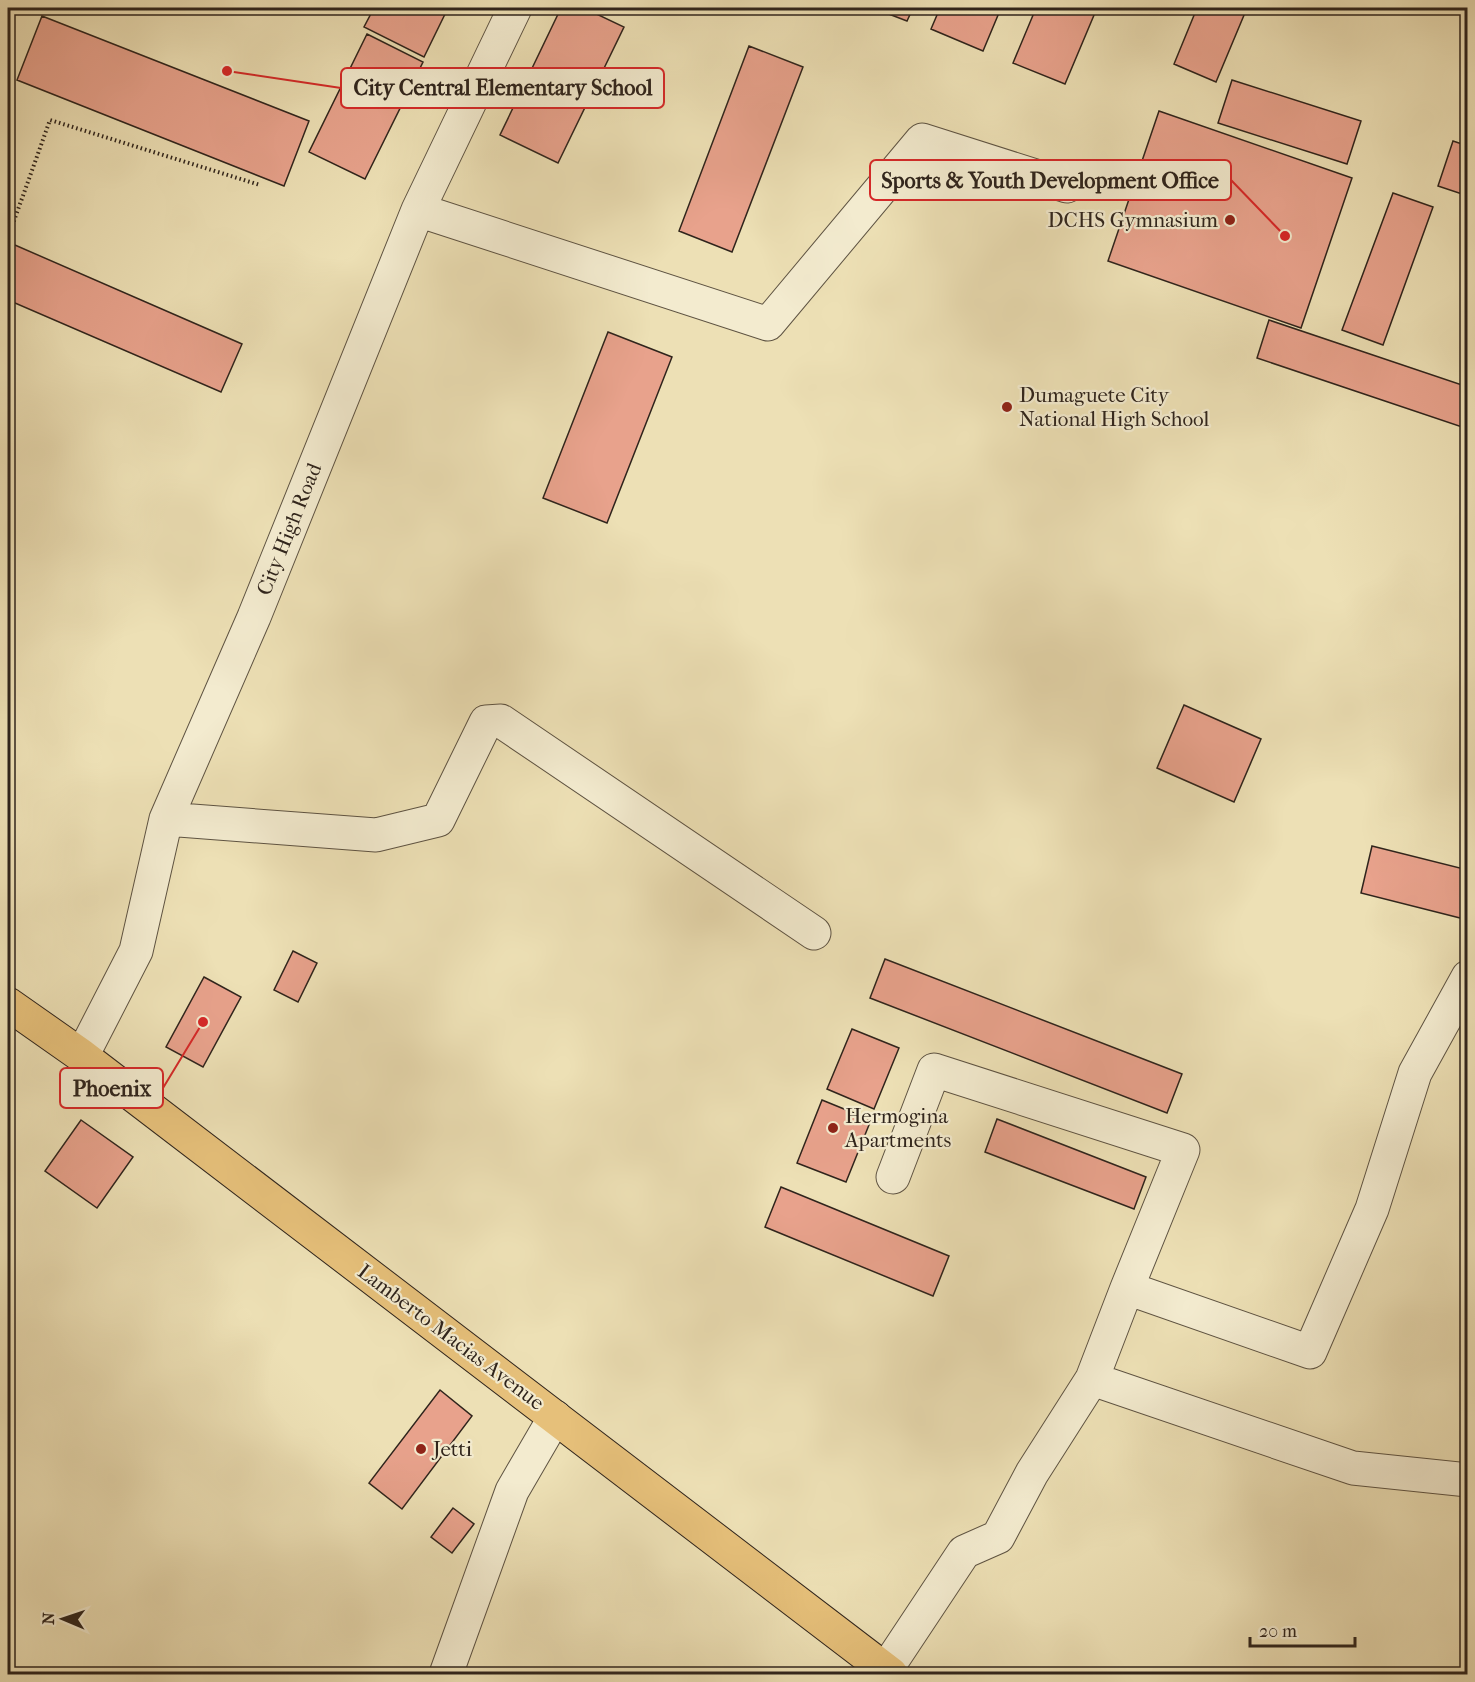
<svg xmlns="http://www.w3.org/2000/svg" width="1475" height="1682" font-family="'IM FELL French Canon',serif">
	<style>
		.building { fill: #e8a28c; stroke: #2f241c; stroke-width: 1.5 }
		.lines { fill: none; stroke-linecap: round; stroke-linejoin: round }
		.minor-casing { stroke: #5e5342; stroke-width: 35 }
		.major-casing { stroke: #2f241c; stroke-width: 35 }
		.path { stroke: #2f241c; stroke-width: 4; stroke-dasharray: 1.5 3; stroke-linecap: butt }
		.minor { stroke: #f3ebcf; stroke-width: 33 }
		.major { stroke: #e6c07a; stroke-width: 33 }
		.poi-dot { fill: #8f2418; stroke: #f3ebcf; stroke-width: 2 }
		.labels { text-anchor: middle; stroke-width: 4.5; stroke-linejoin: round; paint-order: stroke }
		.poi-label { font-size: 21px; fill: #2f241c; stroke: #f3ebcf; text-anchor: start }
		.street-label { font-size: 21px; fill: #2f241c; stroke: #f3ebcf }
		.leader { fill: none; stroke: #d62828; stroke-width: 2 }
		.callout-dot { fill: #d62828; stroke: #f3ebcf; stroke-width: 2 }
		.callout { fill: #f3ebcf; stroke: #d62828; stroke-width: 2 }
		.callout-label { font-size: 22px; text-anchor: middle; font-weight: bold; fill: #2f241c }
	</style>
	<rect width="100%" height="100%" fill="#ede0b5"/>
	<filter id="stains"><feTurbulence type="fractalNoise" baseFrequency=".00333" numOctaves="4"/><feColorMatrix values="0 0 0 0 .2 0 0 0 0 .09 0 0 0 0 .02 0 0 0 .5 -.17"/></filter>
	<radialGradient id="worn" r=".72"><stop offset=".6" stop-color="#630" stop-opacity="0"/><stop offset="1" stop-color="#630" stop-opacity=".3"/></radialGradient>
	<path class="building" d="M374,8H448L424,57L364,27Z
		M561,8H584L624,27L558,163L500,135Z
		M873,8H913L907,21Z
		M940,8H1001L983,51L931,29Z
		M1036,8H1097L1065,84L1013,63Z
		M1197,8H1247L1216,82L1174,64Z
		M42,16L309,121L284,186L17,80Z
		M367,34L423,62L365,179L309,152Z
		M749,46L803,67L732,252L679,231Z
		M1232,80L1361,121L1347,164L1218,123Z
		M1159,111L1352,178L1301,328L1108,261Z
		M1453,141L1468,146V196L1438,186Z
		M1393,193L1433,207L1383,345L1342,330Z
		M8,242L242,344L221,392L8,300Z
		M1269,320L1468,387V429L1257,358Z
		M608,332L672,357L607,523L543,498Z
		M1184,705L1261,739L1234,802L1157,768Z
		M1372,846L1468,870V920L1361,893Z
		M293,951L317,963L298,1002L274,990Z
		M885,959L1182,1074L1167,1113L870,998Z
		M204,977L241,997L203,1067L166,1047Z
		M852,1029L899,1048L874,1109L827,1089Z
		M822,1100L871,1120L846,1182L797,1163Z
		M997,1119L1146,1177L1134,1209L985,1152Z
		M81,1120L133,1157L97,1208L45,1171Z
		M781,1187L949,1256L933,1296L765,1227Z
		M440,1390L472,1416L402,1509L369,1483Z
		M453,1508L474,1524L452,1553L431,1537Z"/>
	<g class="lines">
		<g class="minor-casing">
			<path id="minor" d="M418,210L768,324L922,140L1067,186
				M166,819L376,835L438,820L486,722L501,721L814,933
				M82,1056L136,951L166,819L254,617L418,210L515,8
				M1127,1288L1310,1352L1372,1209L1415,1073L1468,977
				M1092,1379L1353,1468L1468,1480
				M885,1671L964,1552L998,1537L1032,1473L1092,1379L1127,1288L1183,1150L934,1070L893,1177
				M446,1674L512,1491L555,1417"/>
		</g>
		<g class="major-casing">
			<path id="major" d="M8,1004L82,1056L891,1674"/>
		</g>
		<path class="path" d="M8,231L10,232L50,120L260,185
			M27,1674L28,1668"/>
		<use href="#minor" class="minor"/>
		<use href="#major" class="major"/>
	</g>
	<g class="poi-dot">
		<circle cx="1230" cy="220" r="6"/>
		<circle cx="1007" cy="407" r="6"/>
		<circle cx="833" cy="1128" r="6"/>
		<circle cx="421" cy="1449" r="6"/>
	</g>
	<g class="labels">
		<g class="poi-label">
			<text x="1218" y="227" text-anchor="end">DCHS Gymnasium</text>
			<text x="1019" y="402">Dumaguete City<tspan x="1019" dy="24">National High School</tspan></text>
			<text x="845" y="1123">Hermogina<tspan x="845" dy="24">Apartments</tspan></text>
			<text x="433" y="1456">Jetti</text>
		</g>
		<g class="street-label">
			<text transform="translate(289 529) rotate(-68)" y="7">City High Road</text>
			<text transform="translate(451 1337) rotate(37)" y="7">Lamberto Macias Avenue</text>
		</g>
	</g>
	<path class="leader" d="M227 71L341 88M1285 236L1231 180M203 1022L163 1088"/>
	<g class="callout-dot">
		<circle cx="227" cy="71" r="6"/>
		<circle cx="1285" cy="236" r="6"/>
		<circle cx="203" cy="1022" r="6"/>
	</g>
	<g class="callout">
		<rect x="341" y="68" width="323" height="40" rx="6"/>
		<rect x="870" y="160" width="361" height="40" rx="6"/>
		<rect x="60" y="1068" width="103" height="40" rx="6"/>
	</g>
	<g class="callout-label">
		<text x="503" y="95">City Central Elementary School</text>
		<text x="1050" y="188">Sports &amp; Youth Development Office</text>
		<text x="112" y="1096">Phoenix</text>
	</g>
	<rect width="1475" height="1682" fill="none" stroke="#ede0b5" stroke-width="30"/>
	<rect x="9" y="9" width="1457" height="1664" fill="none" stroke="#2f241c" stroke-width="3"/>
	<rect x="15" y="15" width="1445" height="1652" fill="none" stroke="#2f241c" stroke-width="1.5"/>
	<g transform="translate(63 1619) rotate(272)" stroke="#f3ebcf" stroke-width="4.5" paint-order="stroke">
	<path d="M0-4.5L10 22L0 15L-10 22Z" fill="#2f241c"/>
	<text y="-9" font-size="16" font-weight="bold" text-anchor="middle" fill="#2f241c">N</text>
	</g>
	<path d="M1250 1637v9h105v-9" fill="none" stroke="#2f241c" stroke-width="3"/>
	<text x="1259" y="1637" font-size="18" fill="#2f241c" stroke="#f3ebcf" stroke-width="4.5" paint-order="stroke">20 m</text>
	<rect width="100%" height="100%" filter="url(#stains)"/>
	<rect width="100%" height="100%" fill="url(#worn)"/>
</svg>
